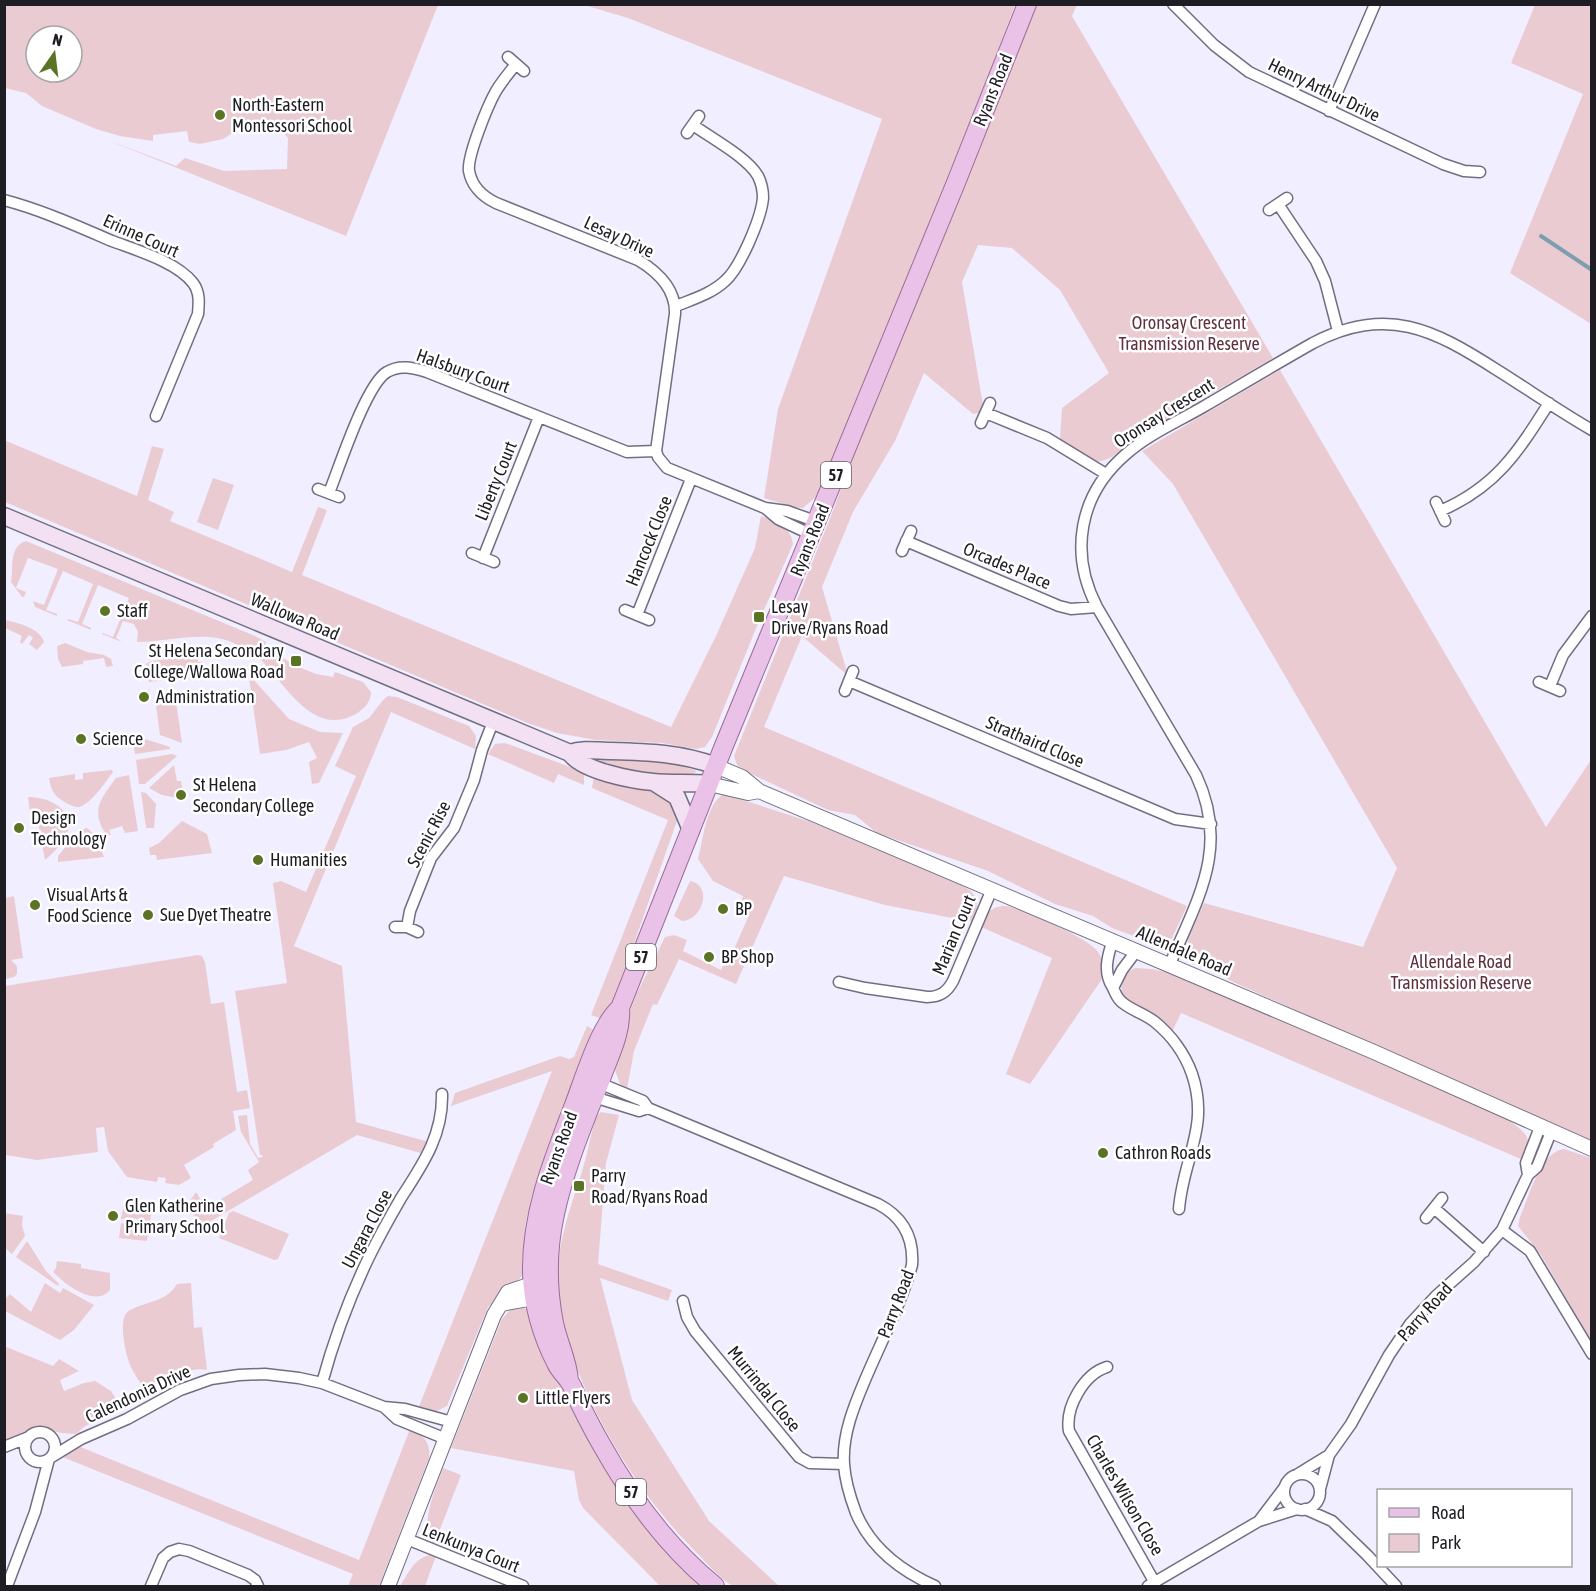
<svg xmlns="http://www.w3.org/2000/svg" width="1596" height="1591" font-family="'Asap Condensed',sans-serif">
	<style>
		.green { fill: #eacbd2; fill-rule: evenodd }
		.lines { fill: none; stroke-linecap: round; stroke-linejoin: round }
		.stream { stroke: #7c9ead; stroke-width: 4 }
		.minor-casing { stroke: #726e81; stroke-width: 13 }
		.tertiary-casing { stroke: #726e81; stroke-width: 16 }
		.secondary-casing { stroke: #726e81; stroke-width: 19 }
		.primary-casing { stroke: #9a6c98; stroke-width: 20 }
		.minor { stroke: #fff; stroke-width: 10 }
		.tertiary { stroke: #fff; stroke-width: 14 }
		.secondary { stroke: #f4e0f3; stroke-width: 16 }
		.primary { stroke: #eac1e7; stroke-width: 18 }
		.poi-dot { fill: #5b7324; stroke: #fff; stroke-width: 2 }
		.labels { text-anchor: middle; stroke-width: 5; stroke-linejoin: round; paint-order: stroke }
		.shield { fill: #fff; stroke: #626166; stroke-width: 1.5 }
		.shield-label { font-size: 16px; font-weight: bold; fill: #1e1d24 }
		.street-label { font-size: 18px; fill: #1e1d24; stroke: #fff }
		.poi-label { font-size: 18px; fill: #1e1d24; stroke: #fff; text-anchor: start }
		.park-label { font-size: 18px; fill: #602f3d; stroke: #fff }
	</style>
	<rect width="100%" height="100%" fill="#f1eeff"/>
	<path class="green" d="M5,4H438V5L346,236L105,139L176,166L185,158L224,171L287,169L288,138L278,127L243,126L223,139L200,144L189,142L187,131L153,135V141L120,136L96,129L42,106L26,93L5,88ZM36,36H72V72H36Z
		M584,5H1015L971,123L818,495L803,508L793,507L764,498L778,409L882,119L628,18Z
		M1037,5H1077L1072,16L1273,358C1227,385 1180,411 1134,439C1122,447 1111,463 1096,461L1060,440L1062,408L1109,373L1060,290L1012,248L978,245L962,282L983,405L979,413L973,414L924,373L895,441L853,512L822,587L847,672L846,674L802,636L764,727L1187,906L1172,938L1167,942L1153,943L1112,928L1093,916L1055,904L988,871L877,833L855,815L828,810L745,771L737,765L734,756L829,521L867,420Z
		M1535,5H1591V324L1510,273L1583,94L1511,63Z
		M1280,370L1546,827L1591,760V1143L1231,981L1194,960L1188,953V939L1204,903L1363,947L1397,868L1173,484L1142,451Z
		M4,440L137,496L152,446L164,449L148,500L174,512L170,521L292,572L318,507L327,510L302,575L671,727L716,636L755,548L761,516C775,522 791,526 793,544L759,621L712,737L705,747L696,749L662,743L596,740L557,733L530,724L5,502Z
		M213,478L234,485L218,530L197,522Z
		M26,541L255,636L266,642L265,646L294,665L316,674L333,677L335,672L363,682L371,692C371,702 364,709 356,714C313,738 286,685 261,660C252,652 241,646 229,641C201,631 167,642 137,642L138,632L134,624L123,621L116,638L122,642L102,634L103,633L113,637L129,598L98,585L82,624L91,628V630L67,620L68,619L78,622L93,584L63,571L46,610L57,614V616L35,607L33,601L44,605L58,569L28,558L16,588L26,592L24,597H22L11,582C14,567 8,547 26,541Z
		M5,620C18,623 40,628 44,642L37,650L29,644L33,638L29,635L22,644L20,642L22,636L5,628Z
		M65,643L87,652L104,655L111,659L113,666L106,667L104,658L83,661V664L62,667L58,659L57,646Z
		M198,656V662H203L204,674L149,682L146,664L151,661Z
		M249,677H251L289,719L320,732L343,733L319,783L312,784L309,762L317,758L309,742L286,750L260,754Z
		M388,696L397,697L469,726L476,736L475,749L391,712L294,946L342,966L356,1122L429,1142L424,1154L357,1135L206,1224L189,1212L191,1199L196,1192L206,1208L253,1180L248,1170L259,1162L241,1132L238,1116L247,1115L250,1144L258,1158L263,1157L262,1155H260L235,991L287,983L273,883L281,881L306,892L356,776L335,766L353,727L369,718L383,700Z
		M176,702L182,743L160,735L156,705Z
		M132,735L170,747V749L135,754Z
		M505,743L584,772V785L558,774L554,783L488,754L495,744Z
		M172,754L177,756L145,784H139L136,760Z
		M597,757L673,763L697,771L692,775C658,774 627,774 596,761Z
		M174,765L177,781H181L184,799L162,795L149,788Z
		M112,770L113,772C106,781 88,809 76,807C72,806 66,803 63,801C53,795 51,789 49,778L75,774V780L83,779V773Z
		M129,775L138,831L125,833L122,826L109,830L111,835L107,836C90,810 100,800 116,778Z
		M594,776L656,791L670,797L678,818L631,952L606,1016L599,1018L591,1015L668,820L592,788Z
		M141,792L146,793L156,804L154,828H146Z
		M724,794L811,822L957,883C977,892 981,901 973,922L885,905L784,876L736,984L679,959L657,1005L653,1004L634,1051L627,1089L620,1084L615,1070L624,1028L636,995L665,937L674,935L687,940L683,951L721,970L727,957L730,958L750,913L739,907L743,896L713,881L698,859C703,841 706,803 724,794Z
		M28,797C38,797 47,799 55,804C83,821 63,845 45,860L36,812H30Z
		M182,821L207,834L212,853L157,860L156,855H150L149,848L159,843Z
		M87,828L96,836L104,857L58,862V856L79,831Z
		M690,881C713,885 703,920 682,921L674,916Z
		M14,896L23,958L11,960L17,966V974L14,977L5,979V898Z
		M1007,906C1024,910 1089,938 1098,952C1104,960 1102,970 1102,979L1030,1084L1006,1074L1052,958L981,927C986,914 991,905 1007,906Z
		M198,955L202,956L205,962L211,1004L224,1002L237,1092L247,1090L250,1108L233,1111L236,1130L213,1144L214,1147L184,1165L191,1178L179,1185L165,1183L166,1178L158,1177L157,1182L127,1177L108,1151L104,1127L96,1128L98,1152L37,1160L6,1155L5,1159V986Z
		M1135,968L1152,969L1170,973C1259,1010 1348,1047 1436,1087C1459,1097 1510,1115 1525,1134C1531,1142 1526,1151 1523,1160L1181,1013L1172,1032C1164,1025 1156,1017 1147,1011C1140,1006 1132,1004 1126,999C1116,988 1124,973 1135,968Z
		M587,1026L594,1030L542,1174L532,1195L525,1227L523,1274L517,1282L488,1307L447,1406L435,1412L418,1409L552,1071L451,1106L455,1093L560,1056L569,1059L574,1057Z
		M601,1112L619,1115L606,1163L598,1264L672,1290L668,1301L600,1278L632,1400L709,1521L779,1586C770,1586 741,1589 734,1586C726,1584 706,1563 700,1556C635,1493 559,1372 558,1279C557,1241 572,1204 583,1168C587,1154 590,1139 594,1124L590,1121Z
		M1564,1149L1591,1158V1341L1541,1255L1518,1226L1520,1217C1529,1197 1540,1152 1564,1149Z
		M124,1203L152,1207L150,1222L132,1218L131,1220L121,1219Z
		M233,1211L289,1234L278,1259L274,1260L219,1238L229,1213Z
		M4,1213L23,1216L22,1225L25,1236L12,1254L5,1248Z
		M121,1223L139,1228L140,1226L149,1227L147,1241L119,1238Z
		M27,1241L46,1271L59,1284L58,1286L16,1257Z
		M57,1261L81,1264V1268L110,1273V1290C95,1308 65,1284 53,1272L56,1268Z
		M45,1283L60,1293L63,1288L94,1305L74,1330L60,1340L5,1311V1299L10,1294L31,1312Z
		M191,1283L194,1328L202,1327L207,1370C187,1365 152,1385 135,1397L130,1395L143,1387C138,1379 132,1371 129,1362C125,1351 117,1316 130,1310C148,1301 166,1302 177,1284Z
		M515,1307H520L529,1310L544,1345L703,1586H660L583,1508L579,1500L574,1471L451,1448L502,1319L510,1310Z
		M4,1346L53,1366L59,1359L79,1371L60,1380L64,1391L84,1383L95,1381L111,1391L122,1408L112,1415L85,1426L76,1434L61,1433L36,1427L21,1437L5,1442L6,1372Z
		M410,1429C424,1435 431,1443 429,1458L379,1586H348L353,1574L60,1456L78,1446L359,1560Z
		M443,1468L461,1475L434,1545C418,1526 436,1488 443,1468Z
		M430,1555L436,1556L425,1586H400C408,1574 414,1558 430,1555Z"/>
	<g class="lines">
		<path class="stream" d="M1541,236L1592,270"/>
		<g class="minor-casing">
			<path id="minor" d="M1173,4L1214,45L1249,72L1443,164L1464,171L1480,172
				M508,57L524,71
				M516,64C509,73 502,81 496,91C488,105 467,156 469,171C472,187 482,196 496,203L638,260C658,272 676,290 675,314L656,451L658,457L667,468L765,508L787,511L818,522
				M1329,111L1375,4
				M687,133L699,116
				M4,200C42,210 77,226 112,241C136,250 177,262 193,283C200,292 199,303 198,314L156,416
				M1278,204L1316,261L1325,281L1338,331
				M1269,210L1287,198
				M676,306C693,299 711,294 725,281C740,268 761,219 763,198C763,191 761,182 758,176C747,157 711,138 693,125
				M986,413L1047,438L1106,474
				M981,423L990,403
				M318,489L339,497
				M329,493C339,468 366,384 387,372C400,364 414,368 427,372L627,452L656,451
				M1436,502L1445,521
				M765,508L778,519L812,535
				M1440,511C1496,487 1518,452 1549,403
				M906,541L1059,606L1071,609L1097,607
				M902,551L911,531
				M472,553L494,562
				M483,558L539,417
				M625,610L649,620
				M637,615L691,479
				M849,681L1175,819L1211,824
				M1539,682L1560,691
				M1550,686L1563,655L1592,616
				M845,691L853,671
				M395,927H407L418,932
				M407,927L410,911L431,858L454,828L474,780L482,750L493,722
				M1113,940C1107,957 1103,973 1113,988C1116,994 1117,999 1123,1003C1133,1011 1145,1014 1155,1022C1171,1035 1185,1054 1192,1074C1210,1127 1183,1158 1179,1209
				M1170,964C1198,898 1230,847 1196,775L1097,607C1069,553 1079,495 1125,455C1147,435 1177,422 1203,407C1239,386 1276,364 1313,343C1387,305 1433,329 1497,370C1529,390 1559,411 1592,430
				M839,982L865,988L927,997C940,997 947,992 953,981L992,889
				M1113,988L1122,970L1137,950
				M599,1083L643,1101L648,1108L878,1204C903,1217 914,1237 912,1265C901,1304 881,1342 865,1380C854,1406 842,1435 844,1464C845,1481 850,1497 856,1513C871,1548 901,1571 935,1586
				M594,1097L639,1111L648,1108
				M1528,1175L1526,1163L1540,1127
				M1434,1208L1484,1252
				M1426,1218L1442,1198
				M1502,1230L1530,1251L1592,1354
				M683,1301L687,1317L695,1331L799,1457L810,1463L844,1464
				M1107,1367C1084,1374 1065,1407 1069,1431L1155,1583
				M322,1383C334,1339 350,1296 370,1255C380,1235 390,1217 401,1198C423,1164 443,1135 442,1094
				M384,1407L397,1419L446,1439
				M25 1447a15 15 0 1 1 30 0a15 15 0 1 1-30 0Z
				M4,1447L29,1437
				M50,1458L81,1439L127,1419L180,1390L211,1379L239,1375L265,1374L299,1378L322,1383L384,1407L405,1409L452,1422
				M1298,1474L1329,1455L1351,1424L1389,1355L1410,1324L1437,1295L1474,1262L1502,1230L1528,1175L1537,1167L1551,1132
				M1284 1492a18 18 0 1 1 36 0a18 18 0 1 1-36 0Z
				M1320,1489L1329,1455
				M1305,1509L1332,1521L1367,1555L1396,1586
				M1259,1521L1284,1488
				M407,1539L523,1586
				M7,1586L35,1512L49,1459
				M151,1586L163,1558L170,1552L179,1549L189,1551L248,1575L255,1580L258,1586
				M1148,1586L1259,1521L1297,1509"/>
		</g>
		<g class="tertiary-casing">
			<path id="tertiary" d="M716,766L742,777L759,791L1374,1052L1592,1149
				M709,784L748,793L759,791
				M501,1304L534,1298
				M388,1586L494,1315L508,1292L532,1284"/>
		</g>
		<g class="secondary-casing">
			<path id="secondary" d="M4,516L570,753C582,771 632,780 653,782C672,784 691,782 709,784
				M570,753C584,748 597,751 611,751C648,752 681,753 716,766
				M655,783L677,797L691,830"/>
		</g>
		<g class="primary-casing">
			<path id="primary" d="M620,1008C599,1026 583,1083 572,1110C552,1162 531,1215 532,1272C532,1302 542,1336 556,1363C559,1370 565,1375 569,1381C574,1388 577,1398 581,1406C587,1418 593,1430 600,1442C630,1496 667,1547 715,1586
				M569,1381C568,1361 558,1343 554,1323C547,1287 547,1250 555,1214C565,1167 584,1123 601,1079C609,1056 622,1033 620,1008L723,748L955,185L1027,4"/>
		</g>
		<use href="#minor" class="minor"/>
		<use href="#tertiary" class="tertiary"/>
		<use href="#secondary" class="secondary"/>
		<use href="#primary" class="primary"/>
	</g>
	<g class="poi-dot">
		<circle cx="220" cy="115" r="6"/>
		<circle cx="105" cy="611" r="6"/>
		<rect x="753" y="611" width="12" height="12" rx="3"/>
		<rect x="290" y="655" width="12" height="12" rx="3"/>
		<circle cx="144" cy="697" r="6"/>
		<circle cx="81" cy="739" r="6"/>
		<circle cx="181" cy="795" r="6"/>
		<circle cx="19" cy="828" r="6"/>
		<circle cx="258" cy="860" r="6"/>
		<circle cx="35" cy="905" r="6"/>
		<circle cx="723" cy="909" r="6"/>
		<circle cx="148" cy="915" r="6"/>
		<circle cx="709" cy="957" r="6"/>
		<circle cx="1103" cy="1153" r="6"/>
		<rect x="573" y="1180" width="12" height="12" rx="3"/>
		<circle cx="113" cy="1216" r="6"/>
		<circle cx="523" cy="1398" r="6"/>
	</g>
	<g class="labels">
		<g class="shield">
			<rect x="821" y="462" width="30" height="26" rx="4.5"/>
			<rect x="626" y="944" width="30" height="26" rx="4.5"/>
			<rect x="616" y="1479" width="30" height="26" rx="4.5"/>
		</g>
		<g class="shield-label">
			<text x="836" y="481">57</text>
			<text x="641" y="963">57</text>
			<text x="631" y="1498">57</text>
		</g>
		<g class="street-label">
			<text transform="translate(993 90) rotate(-68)" y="6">Ryans Road</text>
			<text transform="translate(1324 90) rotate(26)" y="6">Henry Arthur Drive</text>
			<text transform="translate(141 236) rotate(24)" y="6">Erinne Court</text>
			<text transform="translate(619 237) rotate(25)" y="6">Lesay Drive</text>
			<text transform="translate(463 371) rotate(20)" y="6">Halsbury Court</text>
			<text transform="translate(1164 413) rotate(-32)" y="6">Oronsay Crescent</text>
			<text transform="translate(496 481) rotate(-68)" y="6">Liberty Court</text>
			<text transform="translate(810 540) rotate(-68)" y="6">Ryans Road</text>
			<text transform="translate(649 541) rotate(-68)" y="6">Hancock Close</text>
			<text transform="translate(1007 566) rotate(23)" y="6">Orcades Place</text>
			<text transform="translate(295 617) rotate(23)" y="6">Wallowa Road</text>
			<text transform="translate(1035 742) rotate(23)" y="6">Strathaird Close</text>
			<text transform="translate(429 834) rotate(-62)" y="6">Scenic Rise</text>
			<text transform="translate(954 935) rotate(-67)" y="6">Marian Court</text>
			<text transform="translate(1184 951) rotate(23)" y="6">Allendale Road</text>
			<text transform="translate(559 1148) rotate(-70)" y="6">Ryans Road</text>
			<text transform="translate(367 1229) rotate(-62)" y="6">Ungara Close</text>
			<text transform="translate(896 1304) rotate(-69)" y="6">Parry Road</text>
			<text transform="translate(1425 1312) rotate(-48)" y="6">Parry Road</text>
			<text transform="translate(764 1389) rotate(51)" y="6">Murrindal Close</text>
			<text transform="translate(138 1394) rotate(-25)" y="6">Calendonia Drive</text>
			<text transform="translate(1125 1495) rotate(60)" y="6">Charles Wilson Close</text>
			<text transform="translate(471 1548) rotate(22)" y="6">Lenkunya Court</text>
		</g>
		<g class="poi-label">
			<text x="232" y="111">North-Eastern<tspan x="232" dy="21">Montessori School</tspan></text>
			<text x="771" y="613">Lesay<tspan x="771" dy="21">Drive/Ryans Road</tspan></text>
			<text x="117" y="617">Staff</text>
			<text x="284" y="657" text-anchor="end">St Helena Secondary<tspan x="284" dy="21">College/Wallowa Road</tspan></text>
			<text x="156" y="703">Administration</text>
			<text x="93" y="745">Science</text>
			<text x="193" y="791">St Helena<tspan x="193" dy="21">Secondary College</tspan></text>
			<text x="31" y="824">Design<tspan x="31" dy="21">Technology</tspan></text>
			<text x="270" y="866">Humanities</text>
			<text x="47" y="901">Visual Arts &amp;<tspan x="47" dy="21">Food Science</tspan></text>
			<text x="735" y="915">BP</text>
			<text x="160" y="921">Sue Dyet Theatre</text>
			<text x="721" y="963">BP Shop</text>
			<text x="1115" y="1159">Cathron Roads</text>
			<text x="591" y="1182">Parry<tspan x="591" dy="21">Road/Ryans Road</tspan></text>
			<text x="125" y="1212">Glen Katherine<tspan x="125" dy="21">Primary School</tspan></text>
			<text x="535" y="1404">Little Flyers</text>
		</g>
		<g class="park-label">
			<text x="1189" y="329">Oronsay Crescent<tspan x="1189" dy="21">Transmission Reserve</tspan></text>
			<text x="1461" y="968">Allendale Road<tspan x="1461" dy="21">Transmission Reserve</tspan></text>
		</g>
	</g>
	<rect width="1596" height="1591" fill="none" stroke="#1e1d24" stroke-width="12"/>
	<rect x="1377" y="1489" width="195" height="78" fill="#ffffff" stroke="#a5a5a7" stroke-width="1.5"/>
	<rect x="1389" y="1508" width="30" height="9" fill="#eac1e7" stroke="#a5a5a7" stroke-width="1.5"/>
	<text x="1431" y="1519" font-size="18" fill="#1e1d24">Road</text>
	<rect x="1389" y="1534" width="30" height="18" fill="#eacbd2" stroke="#a5a5a7" stroke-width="1.5"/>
	<text x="1431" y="1549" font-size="18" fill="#1e1d24">Park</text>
	<g transform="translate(54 54) rotate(14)"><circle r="28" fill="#ffffff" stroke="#a5a5a7" stroke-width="1.5"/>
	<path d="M0-4.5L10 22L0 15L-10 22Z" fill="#5b7324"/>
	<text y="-9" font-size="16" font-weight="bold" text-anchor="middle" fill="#1e1d24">N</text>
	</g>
</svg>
